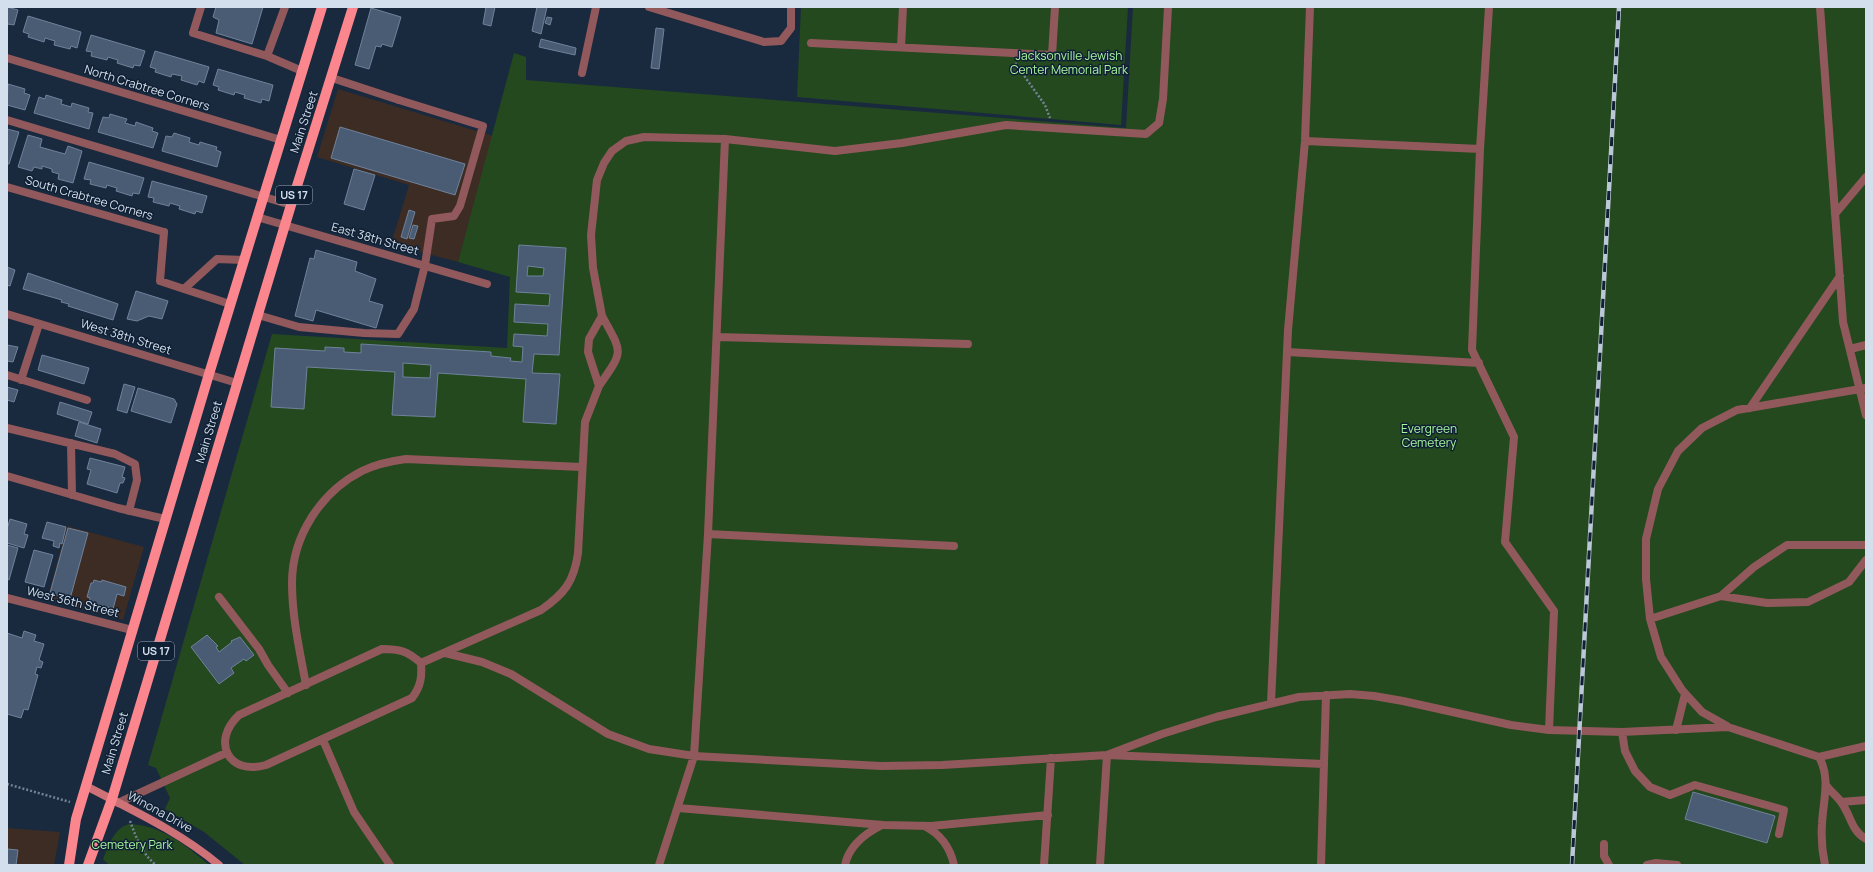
<svg xmlns="http://www.w3.org/2000/svg" width="1873" height="872" font-family="Manrope,sans-serif">
	<style>
		.industrial { fill: #3d2c23 }
		.green { fill: #24491e }
		.building { fill: #4a5c74; stroke: #6f829b; fill-rule: evenodd }
		.lines { fill: none; stroke-linecap: round; stroke-linejoin: round }
		.path { stroke: #748293; stroke-width: 2.5; stroke-dasharray: 2 2; stroke-linecap: butt }
		.lane { stroke: #92595c; stroke-width: 8 }
		.street { stroke: #92595c; stroke-width: 8 }
		.secondary { stroke: #ce7278; stroke-width: 8 }
		.primary { stroke: #fb868e; stroke-width: 10 }
		.rail-casing { stroke: #bcc8d7; stroke-width: 4.5 }
		.rail { stroke: #102034; stroke-width: 3; stroke-dasharray: 9; stroke-linecap: butt }
		.labels { text-anchor: middle; stroke-width: 3; stroke-linejoin: round; paint-order: stroke }
		.shield { fill: #102034; stroke: #99a6b6; stroke-width: 1 }
		.shield-label { font-size: 11px; font-weight: bold; fill: #d4dfed }
		.park-label { font-size: 12px; fill: #a8f49c; stroke: #102034 }
		.street-label { font-size: 12px; fill: #d4dfed; stroke: #102034 }
	</style>
	<rect width="100%" height="100%" fill="#192a3e"/>
	<path class="industrial" d="M338,89L493,136L458,262L391,244L409,185L317,157Z
		M67,526L144,547L123,620L47,600Z
		M7,828L60,832L54,865H7Z"/>
	<path class="green" d="M801,7H1128L1121,125L797,97Z
		M1133,7H1866V865H245L204,832L165,809L170,798L156,768L148,765L272,334L507,348L510,277L458,262L514,53L526,57V80L1126,128Z
		M129,824C161,825 186,845 209,865H109L103,859C109,845 114,828 129,824Z"/>
	<path class="building" d="M7,7L18,10L14,25L8,24L7,27Z
		M216,7H263L252,44L216,33L219,20L213,17Z
		M486,7H495L491,26L483,24Z
		M537,7H547L541,34L532,31Z
		M371,8L401,17L392,47L382,44L381,47L376,46L369,69L355,65Z
		M28,16L81,32L77,48L71,46L70,49L54,45L55,41L45,38L44,42L28,37L29,34L23,32Z
		M547,17L552,18L550,25L545,23Z
		M656,28L664,29L659,69L651,68Z
		M91,35L145,51L140,66L134,65L133,68L117,63L118,60L108,57L107,60L91,56L92,52L86,51Z
		M541,39L576,48L575,55L539,47Z
		M155,51L209,67L204,83L199,81L197,85L181,80L182,76L172,74L171,77L155,72L156,69L150,67Z
		M218,69L273,85L269,101L262,99L261,103L244,98L245,95L235,92L234,95L218,90L219,87L213,85Z
		M8,84L25,89L24,93L30,95L25,110L7,105Z
		M46,95L62,100L61,104L71,107L72,103L89,108L88,112L93,113L89,129L34,113L39,97L45,99Z
		M110,114L127,119L125,123L135,126L136,122L153,128L152,131L158,133L153,148L98,132L103,117L109,118Z
		M340,127L465,164L455,195L331,158Z
		M7,129L19,132L9,164H7Z
		M174,133L190,138L189,142L199,145L200,142L217,147L216,150L221,152L217,167L162,151L166,136L172,137Z
		M28,135L42,139L40,147L65,154L68,146L82,151L73,183L58,179L59,174L52,172V169L42,166V169L34,167L32,171L18,167Z
		M89,162L144,178L139,194L133,193L132,196L116,191L117,188L107,185L106,188L90,184L91,180L84,179Z
		M354,169L375,175L364,210L344,204Z
		M152,181L207,196L202,213L196,211L195,214L179,209L180,206L170,203L169,206L153,202L154,198L148,197Z
		M409,210L415,212L407,239L401,237Z
		M413,225L418,226L414,239L409,238Z
		M519,245L566,248L559,355L534,354L532,373L560,374L556,424L523,422L526,379L438,373L435,417L392,415L395,372L307,367L304,409L271,407L275,348L325,351V347L344,348V352L361,353V344L491,352V356L511,358L510,361L522,362L523,347L513,346L514,334L547,336L548,324L514,322L515,304L549,306L550,294L516,292ZM528,266L544,268L543,276H527ZM403,363L431,365L430,378L403,377Z
		M316,250L357,262L355,271L376,279L369,301L383,305L376,328L316,310L313,321L295,316L310,258L314,259Z
		M7,267L15,270L10,286L7,285Z
		M28,273L118,304L113,320L68,306L69,304L61,302L62,300L23,289Z
		M136,291L168,301L162,319L149,316L137,321L127,319Z
		M7,345L18,347L13,362L7,361Z
		M42,355L89,368L84,384L38,370Z
		M124,384L135,387L127,413L117,410Z
		M7,387L18,390L14,402L7,400Z
		M138,388L174,399L177,404L171,423L131,411Z
		M60,402L92,412L88,424L57,414Z
		M79,422L101,429L97,443L75,436Z
		M90,458L125,467L122,477L125,478L123,483H120L117,493L87,484L91,470L87,469Z
		M10,519L27,524L24,534L28,535L24,548L7,543V529Z
		M47,522L66,527L62,544L60,543L59,548L53,546L54,541L42,538Z
		M68,528L88,533L70,599L50,593Z
		M7,545L18,548L9,580L7,579Z
		M34,550L53,555L44,587L25,582Z
		M94,580L101,582L102,580L126,587L124,596L117,594L113,609L89,602L90,598L87,597L91,583H93Z
		M24,631L36,635L34,641L44,644L39,660L43,662L41,668L37,667L35,674L38,675L28,710L24,709L21,718L7,714V633L22,638Z
		M207,635L218,646L216,647L219,652L232,642L231,641L240,637L254,655L246,661L244,659L231,668L234,673L219,684L191,647Z
		M1693,792L1775,816L1767,843L1685,819Z
		M7,849L18,850L16,865L7,864Z"/>
	<g class="lines">
		<path class="path" d="M1015,63L1045,105L1050,118
			M7,784L70,802
			M130,821C136,837 142,854 156,865"/>
		<path class="lane" d="M201,7L193,33L267,56L302,71
			M1489,7L1480,149L1472,350L1514,437L1505,542L1554,611L1549,730
			M1820,7L1843,322L1866,415
			M811,43L1052,55L1055,7
			M901,47L903,7
			M267,56L285,7
			M582,73L596,7
			M7,120L291,205
			M1305,141L1480,149
			M1835,214L1866,177
			M164,232L160,281L184,289L217,259L244,260
			M184,289L230,304
			M258,315L299,327L364,333L398,334L414,309L425,265L432,219L454,216L460,206L483,126L399,100
			M717,337L968,344
			M1850,349L1866,345
			M1287,352L1479,363
			M7,375L87,400
			M21,380L39,324
			M599,386C624,350 623,354 602,316
			M1750,408L1840,276
			M7,428L115,454L135,464L137,480L129,511
			M71,443L72,495
			M7,476L118,508L165,519
			M708,534L954,546
			M1721,596L1767,603L1808,602L1849,582L1866,560
			M219,597L259,649L268,665L288,693
			M1650,619L1721,596L1754,567L1787,545H1866
			M382,649C400,649 407,651 421,663C422,677 421,686 412,698L266,765C228,776 211,741 239,715Z
			M445,653L482,662L511,674L608,734L649,749L694,756L881,766L942,765L1107,755L1162,734L1216,717L1299,697L1350,694L1374,696L1403,701L1511,725L1549,730L1622,732L1728,727L1819,757L1866,746
			M421,663L541,610C564,594 574,582 578,553L585,422L599,386L588,352L589,339L602,316L593,268L591,235L597,180L604,163L612,151L626,141L644,137L725,139L835,151L902,143L1006,125L1146,134L1159,123L1163,99L1168,7
			M306,685C300,652 292,618 292,583C292,536 321,492 362,471C376,464 391,461 406,459L582,467
			M1271,703L1288,330L1305,141L1310,7
			M1727,726L1702,712L1682,690L1661,657L1650,619L1646,579V539L1658,489L1678,451L1702,428L1737,410L1866,388
			M1676,730L1685,694
			M1622,732L1625,751L1635,771L1650,787L1670,795L1695,785L1784,810L1779,834
			M323,740L354,812L390,865
			M1819,757C1831,778 1823,801 1822,824C1821,838 1822,851 1825,865
			M1826,785C1831,792 1837,796 1841,802C1851,815 1851,831 1866,839
			M1841,802L1866,800
			M118,803L226,753
			M678,808L883,825L931,826L1048,815
			M924,826C941,834 950,847 954,865
			M1604,844V856L1609,865
			M659,865L694,756L708,534L725,139
			M845,865C849,845 866,833 882,825
			M1044,865L1051,758
			M1100,865L1107,755L1324,764
			M1321,865L1326,695
			M1647,865L1656,863L1677,865"/>
		<path class="street" d="M649,7L764,42L781,41L791,28V7
			M7,58L281,140
			M332,78L399,100
			M7,187L164,232
			M257,217L487,284
			M7,314L237,383
			M7,598L132,630"/>
		<path class="secondary" d="M86,786C132,810 180,832 219,865"/>
		<path class="primary" d="M69,865L76,819L97,749L209,374L322,7
			M88,865L112,799L291,205L353,7"/>
		<g class="rail-casing">
			<path id="rail" d="M1572,865L1619,7"/>
		</g>
		<use href="#rail" class="rail"/>
	</g>
	<g class="labels">
		<g class="shield">
			<rect x="276" y="186" width="36" height="18" rx="3"/>
			<rect x="138" y="642" width="36" height="18" rx="3"/>
		</g>
		<g class="shield-label">
			<text x="294" y="199">US 17</text>
			<text x="156" y="655">US 17</text>
		</g>
		<g class="park-label">
			<text x="1069" y="60">Jacksonville Jewish<tspan x="1069" dy="14">Center Memorial Park</tspan></text>
			<text x="1429" y="433">Evergreen<tspan x="1429" dy="14">Cemetery</tspan></text>
			<text x="132" y="849">Cemetery Park</text>
		</g>
		<g class="street-label">
			<text transform="translate(147 88) rotate(17)" y="4">North Crabtree Corners</text>
			<text transform="translate(304 122) rotate(-72)" y="4">Main Street</text>
			<text transform="translate(89 198) rotate(16)" y="4">South Crabtree Corners</text>
			<text transform="translate(375 239) rotate(16)" y="4">East 38th Street</text>
			<text transform="translate(126 337) rotate(17)" y="4">West 38th Street</text>
			<text transform="translate(209 432) rotate(-73)" y="4">Main Street</text>
			<text transform="translate(73 602) rotate(14)" y="4">West 36th Street</text>
			<text transform="translate(115 743) rotate(-73)" y="4">Main Street</text>
			<text transform="translate(160 812) rotate(29)" y="4">Winona Drive</text>
		</g>
	</g>
	<rect width="1873" height="872" fill="none" stroke="#d4dfed" stroke-width="16"/>
</svg>
